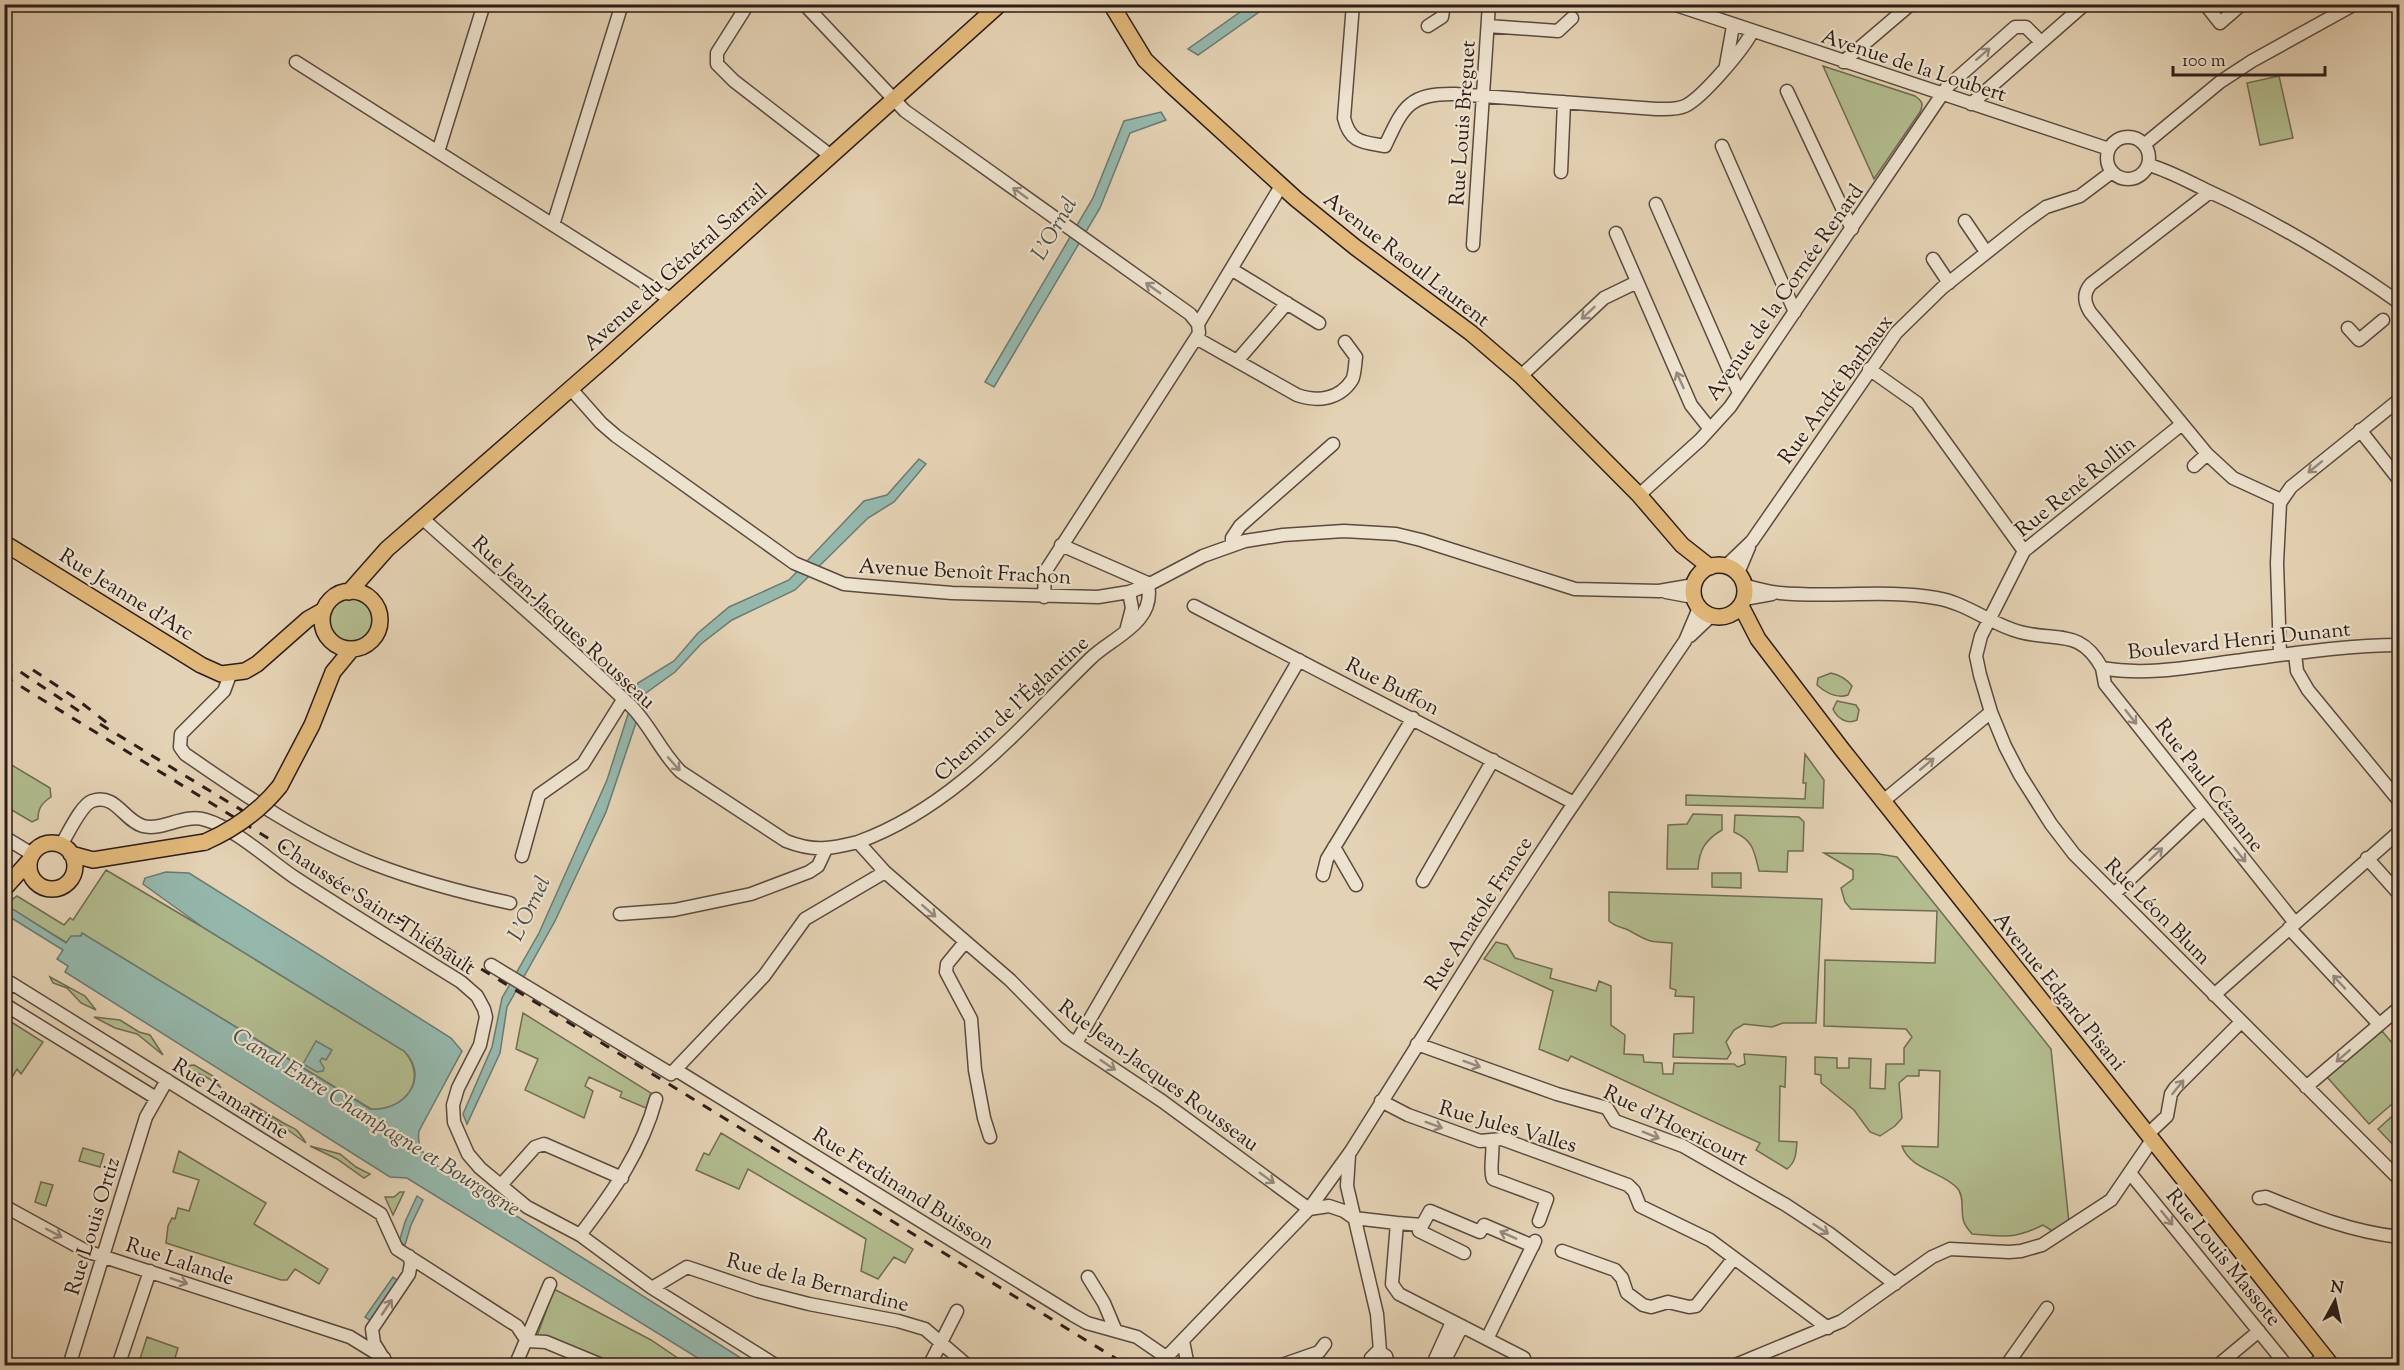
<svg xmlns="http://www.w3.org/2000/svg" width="2404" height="1370" font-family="'Sorts Mill Goudy',serif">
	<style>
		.green { fill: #b2bc8e; stroke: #706c53; stroke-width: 1.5 }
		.water { fill: #95b8ad; stroke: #6b7a71; stroke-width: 1.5 }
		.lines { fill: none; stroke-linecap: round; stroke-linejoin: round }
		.minor-casing { stroke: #5b4a3f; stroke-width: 15 }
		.major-casing { stroke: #2d1d18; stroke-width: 18 }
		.minor { stroke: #ede2ce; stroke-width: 12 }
		.major { stroke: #e2b97a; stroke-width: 15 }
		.rail { stroke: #2d1d18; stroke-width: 3; stroke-dasharray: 10 10; stroke-linecap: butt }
		.major-bridge-casing { stroke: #2d1d18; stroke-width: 18; stroke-linecap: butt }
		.major-bridge { stroke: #e2b97a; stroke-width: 15 }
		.oneway { stroke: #97897c }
		.labels { text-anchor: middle; stroke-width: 4.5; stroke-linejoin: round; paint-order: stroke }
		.street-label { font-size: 21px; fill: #2d1d18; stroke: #ede2ce }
		.water-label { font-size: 22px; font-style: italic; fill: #4c4c45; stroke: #ede2ce }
	</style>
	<rect width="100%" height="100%" fill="#e4d2b4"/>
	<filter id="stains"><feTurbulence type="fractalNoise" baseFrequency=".00333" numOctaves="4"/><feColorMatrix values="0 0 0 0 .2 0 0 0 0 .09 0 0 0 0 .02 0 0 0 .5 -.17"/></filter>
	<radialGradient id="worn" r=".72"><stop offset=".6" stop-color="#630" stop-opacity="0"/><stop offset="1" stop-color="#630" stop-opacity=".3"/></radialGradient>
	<path class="green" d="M1823,66L1915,96C1922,101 1924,104 1920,112L1874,179Z
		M2279,76L2293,138L2260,145L2247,83Z
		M329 619a22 22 0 1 1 44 0a22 22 0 1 1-44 0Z
		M1831,673C1840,675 1846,678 1852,686L1848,695C1836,699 1826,693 1817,685L1818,678Z
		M1837,701L1856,705L1859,710L1857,720C1847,725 1837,718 1833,709Z
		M1805,754L1824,780L1823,808L1686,805V795L1805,799L1806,783H1803Z
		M5,761L50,788L51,797C42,803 38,808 38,819L32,822L5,806Z
		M1693,814L1722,815V830C1705,840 1699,850 1698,869H1667L1668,825L1687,824Z
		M1735,815L1799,817L1804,822L1803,851H1788L1787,872L1759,871C1754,851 1754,841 1734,832Z
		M1824,853L1879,854L1897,857L2051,1049L2069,1223L2054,1232L2043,1225C2013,1240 2004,1236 1972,1234C1969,1230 1965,1226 1964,1222C1960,1212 1965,1198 1958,1189C1944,1172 1910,1170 1902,1146L1938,1147L1940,1071L1919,1070V1076H1907L1899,1083L1902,1118L1895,1126L1880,1136L1870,1132L1854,1110L1821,1083V1075L1815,1074V1057L1837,1058V1068H1849V1058L1871,1059L1870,1088L1885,1089L1886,1064H1904V1048L1912,1037L1906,1029L1824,1026L1825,960L1935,963L1937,911L1851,909L1845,902L1841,888L1853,879V870Z
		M106,870L204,928L404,1051C429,1079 405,1112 371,1109L83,934L67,943L5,905L17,896L64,925L70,918L73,920Z
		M1712,873H1741V888L1712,887Z
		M1609,892L1822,899L1816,1023H1783L1772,1027L1744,1024L1734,1030L1726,1042L1731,1053L1727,1059L1673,1057L1674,1034L1693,1033L1694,997L1675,996L1676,990L1670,988L1672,943C1650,942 1649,942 1630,931C1623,927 1615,927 1609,921Z
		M1496,942L1507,945L1515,958L1552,969L1550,978L1596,991L1599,981L1611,986V1025L1625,1035L1624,1054L1643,1055L1644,1062L1662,1063L1663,1074H1673L1674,1063L1734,1064L1738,1067L1745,1064L1744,1054L1786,1057L1785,1087L1780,1086L1779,1141L1797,1142C1796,1153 1796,1162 1787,1169L1756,1150L1760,1143L1571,1056L1568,1061L1539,1049L1553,991L1484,959Z
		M50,977L85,996L96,1010L81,1003L67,988L53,983Z
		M523,1013L651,1093L646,1108L620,1097L622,1092L589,1077L585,1086L593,1091L584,1118L525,1090L538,1059L516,1049Z
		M94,1017L120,1020L139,1032L150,1035L163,1055L137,1034L115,1028Z
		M5,1018L43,1042L21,1074L17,1069L11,1079L5,1084Z
		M2382,1031L2399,1051V1098L2369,1124L2327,1077Z
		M194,1065L213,1076L221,1088C207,1075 199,1075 183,1066Z
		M250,1103C261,1109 270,1115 280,1121C296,1131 294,1124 306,1143Z
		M2399,1110V1151L2378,1129Z
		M721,1133L913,1249L905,1263L894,1257L878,1279L861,1271L866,1239L748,1169L739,1189L696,1170L704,1153L709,1155Z
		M310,1146L340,1154L356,1167L370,1174L364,1178L337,1159Z
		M83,1148L104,1154L100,1167L79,1161Z
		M179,1151L266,1203L254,1224L328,1269L319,1284L295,1269L287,1280H281L166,1243L168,1226L172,1218L175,1219L178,1208L189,1211L199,1180L173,1172Z
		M41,1182L53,1185L46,1206L35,1202Z
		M400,1192H404L393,1215L385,1197H394Z
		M554,1289L651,1340L688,1365H612L537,1336Z
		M147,1337L178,1348L173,1365H138Z"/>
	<path class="water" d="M1250,5H1269L1198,55L1188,49Z
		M1161,112L1166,120L1130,133L1100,208L994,387L985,382L1093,198L1124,121Z
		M919,459L926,464L894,502L868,518L795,590L732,620L701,644L675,672L646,693L606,812L555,921L507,1007L500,1053L467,1124L463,1114L492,1047L502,998L539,933L607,780L638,683L674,661L698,633L729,607L789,580L864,501L887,495Z
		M166,872L189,873L451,1038L462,1051L419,1131C416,1148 426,1158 439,1167L752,1365H709L407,1178L390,1177L65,972L68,966L57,959L63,950L5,914V904L66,943L71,936H81L82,933L370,1109C404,1112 431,1078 404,1051L204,928L143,884L145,878Z
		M316,1041L332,1050L326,1060L322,1058L320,1061L324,1068L323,1071L317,1072L303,1064Z
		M417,1196L423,1200L411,1225L405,1245L399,1242L405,1222Z
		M393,1277L398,1281L371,1321L365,1317Z"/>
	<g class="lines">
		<g class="minor-casing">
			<path id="minor" d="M748,4L717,53V64L734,81L831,156
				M804,4L905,111L1190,314L1198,324
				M1353,4L1344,118C1350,143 1363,142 1385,146C1403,108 1408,93 1455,94L1656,109C1666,109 1676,110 1685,106C1702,98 1743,50 1752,32
				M1673,4L2109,149
				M2205,4L2220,23L2242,4
				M1428,26L1442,17L1444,4
				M1488,26L1558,31L1572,18
				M296,62L670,299
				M1843,62L1911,4
				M1726,65L1733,26
				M1787,91L1852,229
				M1971,104L2085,4
				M2107 158a21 21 0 1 1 42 0a21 21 0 1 1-42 0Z
				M2145,144L2220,82L2252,61L2355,4
				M1722,146L1795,312
				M438,152L484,4
				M2149,165C2170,171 2189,182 2208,191C2276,222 2339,260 2400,303
				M1561,172L1564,102
				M2210,192L2091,284C2083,293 2084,302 2090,312L2207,454L2233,478L2281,500
				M1656,204L1739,393
				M1965,221L1986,252
				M553,225L622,4
				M1616,233L1691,405L1710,429
				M1473,245L1489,4
				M1933,259L1949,283
				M1231,269L1319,323
				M1198,324L1281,186
				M2348,328L2359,340L2383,320
				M1196,338L1297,395C1317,402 1339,400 1352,380C1355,375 1355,363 1356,357L1345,342
				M1237,361L1287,303
				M1869,369L1917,403L2024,551
				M1521,376L1604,298L1637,282
				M571,389L601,423L616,436L794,563L844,584L866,586L952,593L1098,597L1129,592L1148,585L1203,556L1245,541L1283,535L1344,531L1396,534L1421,540L1575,589L1659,591L1694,585
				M2182,424L2024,551L1981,636L1976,656L1980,675L1991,712L2005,746L2020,775L2051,824L2074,854L2400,1180
				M2360,430L2400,481
				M2194,466L2207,454
				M1639,495L1700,440L1730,407L1947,87L2015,27H2026L2041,42
				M422,518C492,581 563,641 631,706C651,726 661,753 681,772L786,841C814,852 830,849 858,842L885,872L1010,980L1066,1037L1162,1101L1309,1209L1351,1151L1481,944L1564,818L1685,641L1699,608
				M1061,545L1150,584
				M1232,545V538L1240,526L1333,444
				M1726,566L1752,541L1896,333L1942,288L2025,222L2046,207L2080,196L2112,172
				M1738,573L1749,547
				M1745,586C1756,588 1768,592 1780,593C1832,598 1885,589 1936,598C1967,603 1990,624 2020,632C2058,642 2080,628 2102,668C2146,676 2191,667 2235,661C2289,654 2345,645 2400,645
				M1666,592L1693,597
				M1044,597L1045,572L1196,338L1199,333L1198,324
				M1744,599L1772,594
				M1194,606L1574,803
				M1126,631L1132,608L1129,592
				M1690,636L1711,616
				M2295,654L2297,671L2308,690L2400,802
				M2280,655L2277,563L2280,503L2291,487L2400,399
				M2102,668L2105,684L2295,923
				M230,675L224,691L181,734L180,747L185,754C244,795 307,838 374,864C418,881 464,893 510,903
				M1882,802L1991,712
				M4,837L32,854
				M858,842C954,807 1019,728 1090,659C1111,638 1156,623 1148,585
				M61,845C68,834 81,805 92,801C116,793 123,820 143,826C163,831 184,813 206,820C234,828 269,860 294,877C349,913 405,947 461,982L477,996L484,1009L486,1017L480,1045L458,1088L453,1105L454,1122L468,1154L480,1168L527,1207L580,1235L652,1288L777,1366
				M1334,847L1356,885
				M522,856L539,795L583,764L623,700
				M2367,858L2400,895
				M1323,875L1327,859L1413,718
				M1423,881L1493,760
				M2114,894L2203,810
				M620,914L674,910L751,894L809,872L818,866L826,849
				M2289,928L2379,1024
				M965,942L947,964L946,972L971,1019L975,1070L984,1118L990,1137
				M491,965L671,1074L764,976L805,919L885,872
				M4,993L11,983L381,1214L397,1249L517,1326L527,1341L546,1342L604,1366
				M2214,995L2400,831
				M4,1004L156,1098
				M1076,1043L1299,660
				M1417,1044L1557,1094L1607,1108L1615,1121L1683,1146L1786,1205L1830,1234L1895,1284
				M676,1070L1073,1315L1087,1323L1137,1337L1179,1366
				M2306,1087L2400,1007
				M1381,1101L1408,1115L1480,1141L1502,1139L1628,1185L1634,1191L1640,1206L1710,1240L1828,1328
				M2148,1134L2167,1116L2171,1094L2175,1088L2241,1022
				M1492,1140C1494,1153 1489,1169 1493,1179L1547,1199L1539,1221
				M1349,1155L1347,1186L1377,1314L1380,1351
				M2130,1173L2287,1366
				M501,1185L535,1147L544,1144L622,1178
				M2259,1198L2266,1197C2310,1215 2352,1232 2400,1237
				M4,1206L86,1251L350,1337L384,1358
				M1397,1223L1422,1225
				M580,1235C613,1192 642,1151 656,1099
				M1562,1251L1615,1270L1622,1278L1627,1293L1643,1305L1651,1307L1668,1302L1689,1307L1696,1306L1734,1258
				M1464,1253L1419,1231L1430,1211L1480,1232L1484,1225L1533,1246
				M1088,1277L1104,1303L1115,1329
				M652,1288L687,1267L758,1291L809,1304L898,1321L925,1329L968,1366
				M1487,1339L1535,1241
				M1183,1341L1188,1366
				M69,1366L146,1117L167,1080
				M118,1366L150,1271
				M388,1366L374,1343L372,1329L409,1274L411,1263L409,1256
				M515,1366L550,1284
				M929,1366L957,1311
				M1158,1366L1309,1209L1329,1206L1344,1211L1354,1218L1397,1223L1392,1284L1399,1294L1524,1358
				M1279,1366L1319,1352L1325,1344
				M1374,1366L1371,1358L1378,1351L1386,1356L1387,1360L1383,1366
				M1432,1366L1452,1322
				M1442,1366L1462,1326
				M1733,1366L1842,1321L1932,1257L1950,1249L2009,1252L2021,1251L2042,1245L2111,1200L2152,1140
				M2006,1366L2047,1308
				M2217,1366L2259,1331
				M2312,1366L2324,1356"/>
		</g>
		<g class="major-casing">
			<path id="major" d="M1111,4L1145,60L1171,85L1296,199L1355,247L1471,333L1521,376L1639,495L1682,545L1710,567
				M4,543L201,665L221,674L245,671L257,664L308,619L324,610
				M1693 591a26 26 0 1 1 52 0a26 26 0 1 1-52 0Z
				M322 620a29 29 0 1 1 58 0a29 29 0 1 1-58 0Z
				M349,592L387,549L608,356L1000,4
				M1741,606L1758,639L1841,748L2332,1366
				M280,786L312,725L333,672L352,649
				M29 866a23 23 0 1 1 46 0a23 23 0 1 1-46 0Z
				M71,854L93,860L205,842
				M4,889L29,861"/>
		</g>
		<use href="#minor" class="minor"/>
		<use href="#major" class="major"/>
		<path class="rail" d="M4,661L82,713
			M33,670L74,697L111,726
			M4,676L1128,1366
			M100,724L248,814"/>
		<g class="major-bridge-casing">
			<path id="major-bridge" d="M205,842C235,829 259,812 280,786"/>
		</g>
		<use href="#major-bridge" class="major-bridge"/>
	</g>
	<defs><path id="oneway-shaft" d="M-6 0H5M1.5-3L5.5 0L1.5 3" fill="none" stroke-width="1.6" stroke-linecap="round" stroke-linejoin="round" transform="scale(1.5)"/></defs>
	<g class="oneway">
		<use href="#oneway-shaft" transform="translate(1983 54) rotate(-41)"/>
		<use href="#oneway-shaft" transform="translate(1020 193) rotate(-144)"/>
		<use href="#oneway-shaft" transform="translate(1153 288) rotate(-145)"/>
		<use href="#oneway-shaft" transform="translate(1588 313) rotate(137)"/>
		<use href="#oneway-shaft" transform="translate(1680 380) rotate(-114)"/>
		<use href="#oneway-shaft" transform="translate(2315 467) rotate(141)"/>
		<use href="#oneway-shaft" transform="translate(2131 717) rotate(52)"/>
		<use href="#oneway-shaft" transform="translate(674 764) rotate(48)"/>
		<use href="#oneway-shaft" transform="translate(1927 764) rotate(-40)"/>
		<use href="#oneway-shaft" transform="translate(2156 854) rotate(-43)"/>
		<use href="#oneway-shaft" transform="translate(2240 855) rotate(51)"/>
		<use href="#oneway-shaft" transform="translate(929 911) rotate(41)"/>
		<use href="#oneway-shaft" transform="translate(2339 982) rotate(-133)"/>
		<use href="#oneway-shaft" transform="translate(2343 1056) rotate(139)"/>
		<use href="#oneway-shaft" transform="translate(1472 1064) rotate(20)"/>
		<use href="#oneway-shaft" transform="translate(1108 1065) rotate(34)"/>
		<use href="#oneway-shaft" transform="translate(2178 1087) rotate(-51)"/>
		<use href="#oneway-shaft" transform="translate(1434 1125) rotate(20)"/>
		<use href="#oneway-shaft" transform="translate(1651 1135) rotate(22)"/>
		<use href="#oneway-shaft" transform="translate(1267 1178) rotate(36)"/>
		<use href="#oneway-shaft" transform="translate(2167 1218) rotate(51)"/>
		<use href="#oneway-shaft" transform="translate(1821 1229) rotate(33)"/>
		<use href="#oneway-shaft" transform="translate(54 1233) rotate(28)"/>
		<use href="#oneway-shaft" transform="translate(1508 1235) rotate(-156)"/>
		<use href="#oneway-shaft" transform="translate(179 1281) rotate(18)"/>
		<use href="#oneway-shaft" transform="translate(387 1307) rotate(-56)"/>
	</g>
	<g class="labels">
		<g class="street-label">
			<text transform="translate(1914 65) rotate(18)" y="7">Avenue de la Loubert</text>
			<text transform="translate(1462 123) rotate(-86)" y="7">Rue Louis Breguet</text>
			<text transform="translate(1407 259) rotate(38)" y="7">Avenue Raoul Laurent</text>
			<text transform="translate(675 267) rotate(-42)" y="7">Avenue du Général Sarrail</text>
			<text transform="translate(1784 292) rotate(-55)" y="7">Avenue de la Cornée Renard</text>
			<text transform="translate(1835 389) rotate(-54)" y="7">Rue André Barbaux</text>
			<text transform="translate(2075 486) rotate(-39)" y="7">Rue René Rollin</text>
			<text transform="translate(965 571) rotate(3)" y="7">Avenue Benoît Frachon</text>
			<text transform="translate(127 594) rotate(32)" y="7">Rue Jeanne d'Arc</text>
			<text transform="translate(564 622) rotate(43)" y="7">Rue Jean-Jacques Rousseau</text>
			<text transform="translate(2239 640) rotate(-6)" y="7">Boulevard Henri Dunant</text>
			<text transform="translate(1393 686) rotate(27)" y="7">Rue Buffon</text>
			<text transform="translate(1011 708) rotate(-43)" y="7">Chemin de l'Églantine</text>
			<text transform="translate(2210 785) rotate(52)" y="7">Rue Paul Cézanne</text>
			<text transform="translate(376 906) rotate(33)" y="7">Chaussée Saint-Thiébault</text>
			<text transform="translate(2158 911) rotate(45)" y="7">Rue Léon Blum</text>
			<text transform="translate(1478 913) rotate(-57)" y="7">Rue Anatole France</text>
			<text transform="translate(2060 991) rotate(51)" y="7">Avenue Edgard Pisani</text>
			<text transform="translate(1159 1075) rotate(36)" y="7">Rue Jean-Jacques Rousseau</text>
			<text transform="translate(231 1098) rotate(32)" y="7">Rue Lamartine</text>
			<text transform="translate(1676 1125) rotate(26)" y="7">Rue d'Hoericourt</text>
			<text transform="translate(1508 1126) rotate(16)" y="7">Rue Jules Valles</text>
			<text transform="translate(904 1188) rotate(32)" y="7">Rue Ferdinand Buisson</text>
			<text transform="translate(92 1226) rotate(-73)" y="7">Rue Louis Ortiz</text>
			<text transform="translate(2224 1257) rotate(51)" y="7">Rue Louis Massote</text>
			<text transform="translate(180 1261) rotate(18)" y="7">Rue Lalande</text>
			<text transform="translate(818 1282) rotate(14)" y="7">Rue de la Bernardine</text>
		</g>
		<g class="water-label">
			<text transform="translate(1053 228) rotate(-60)" y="8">L'Ornel</text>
			<text transform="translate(528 908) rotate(-64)" y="8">L'Ornel</text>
			<text transform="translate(377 1121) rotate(32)" y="8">Canal Entre Champagne et Bourgogne</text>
		</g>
	</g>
	<rect width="2404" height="1370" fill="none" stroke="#e4d2b4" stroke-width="24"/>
	<rect x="6" y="6" width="2392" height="1358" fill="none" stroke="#2d1d18" stroke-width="3"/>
	<rect x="12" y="12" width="2380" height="1346" fill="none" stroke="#2d1d18" stroke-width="1.5"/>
	<g transform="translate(2335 1301) rotate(8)" stroke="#ede2ce" stroke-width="4.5" paint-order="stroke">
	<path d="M0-4.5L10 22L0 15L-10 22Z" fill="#2d1d18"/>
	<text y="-9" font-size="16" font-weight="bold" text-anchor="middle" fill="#2d1d18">N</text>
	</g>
	<path d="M2173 66v9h152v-9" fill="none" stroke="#2d1d18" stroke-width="3"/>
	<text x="2182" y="66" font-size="18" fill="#2d1d18" stroke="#ede2ce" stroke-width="4.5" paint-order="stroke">100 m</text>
	<rect width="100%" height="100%" filter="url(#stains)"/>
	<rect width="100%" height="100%" fill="url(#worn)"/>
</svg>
